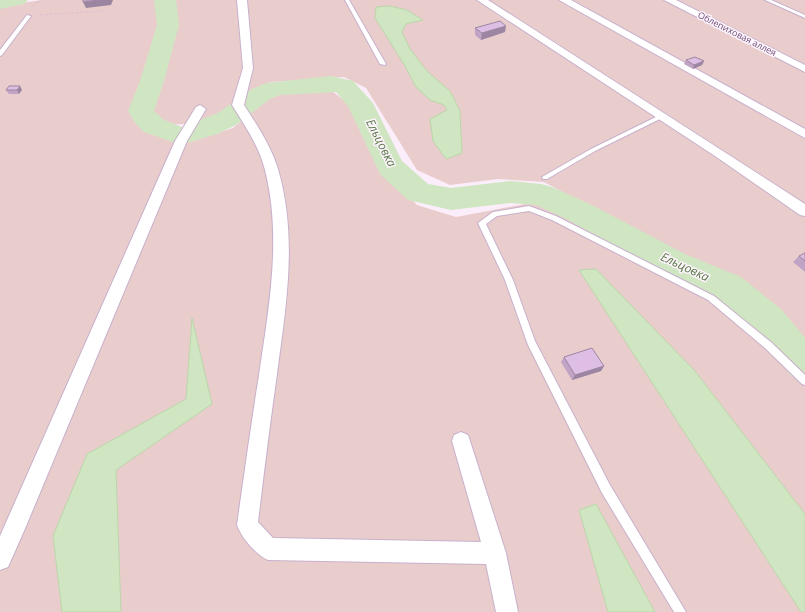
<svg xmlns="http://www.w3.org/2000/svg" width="805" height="612" font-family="'Open Sans',sans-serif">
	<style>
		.green { fill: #e9cdcc }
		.water { fill: #d0e5c2; stroke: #bbd6a9 }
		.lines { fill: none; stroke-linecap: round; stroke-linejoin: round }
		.river { fill: #d0e5c2; fill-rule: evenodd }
		.service-casing { stroke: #c8b0cc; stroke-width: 2 }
		.minor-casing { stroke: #c8b0cc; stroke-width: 2 }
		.path { stroke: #cea9d5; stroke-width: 1.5; stroke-dasharray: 0.5 2; stroke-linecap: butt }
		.service { fill: #fff; fill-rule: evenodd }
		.minor { fill: #fff; fill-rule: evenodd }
		.wall { fill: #c0a3c5 }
		.shaded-wall { fill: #9c85a0 }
		.building { fill: #dfbee5; stroke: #9c85a0 }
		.labels { text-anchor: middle; stroke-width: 3; stroke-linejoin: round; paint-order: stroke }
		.far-street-label { font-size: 9px; fill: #6f5176; stroke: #fef4fd }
		.water-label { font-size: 12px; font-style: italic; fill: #597945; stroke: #fef4fd }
	</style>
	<rect width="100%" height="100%" fill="#fcedfb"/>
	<path class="green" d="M42,0H161C169,37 150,78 131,108L134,121L150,132L184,144L233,128L278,91H332L346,102L380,164L417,205L456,217L541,201L721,298L765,334L805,372V612H0V6Z
		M169,0H805V344L739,282L683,257L544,182L498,179L450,185L417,170L366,88L344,77L271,82L246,93L219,113L197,123L169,125L155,118L148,109L172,31Z"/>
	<path class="water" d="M390,6L407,10L423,20L406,24L402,32L410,49L427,71L450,91L460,111L462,153L446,159L433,141L430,119L447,110L444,105L430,100L416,87L405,66L375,18L376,7Z
		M596,269L695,371L805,514V612H801L579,270Z
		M192,318L212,404L116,470L121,612H62L53,536L87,454L186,399Z
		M596,504L655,612H608L579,510Z"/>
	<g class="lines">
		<path class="river" d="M0,0H28L24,4L0,9Z
			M154,0H176L179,25L164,81L154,111L164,120L182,127L218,113L252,89L266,83L331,76L353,81L373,103L402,161L428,184L451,188L511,181L541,184L552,187L590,204L685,254L741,277L782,310L805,338V381L791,376L756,332L717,297L661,272L568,220L536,205L511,203L451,210L408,200L380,174L348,106L336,92L280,95L270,99L236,125L217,134L181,145L144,132L136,124L128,111L140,81L157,25Z"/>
		<g class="service-casing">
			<path id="service" d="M345,0H349L386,64L385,65L380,64Z
				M765,0H771L805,15V18Z
				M27,15L31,16L2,55L0,56V50Z
				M662,114L665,116L664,117L595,151L547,179H543L542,177L591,149Z
				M529,206L556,216L714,296L772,343L805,375V385L802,384L766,349L708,300L552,220L529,211L497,216L486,224L513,280L535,341L610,485L686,612H674L602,493L528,345L505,280L478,223L493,212Z"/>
		</g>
		<g class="minor-casing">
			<path id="minor" d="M237,0H247L253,68L244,105C257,125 271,146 278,169C298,237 286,306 277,374C270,423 264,472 258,522L273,538L481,542L452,441L454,435L461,432L468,435L470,441L506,553L518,612H496L486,564L268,560C255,554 242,538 237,525C244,475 251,425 259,375C269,306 282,238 265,170C259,146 245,126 232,105L243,68Z
				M477,0H488L805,204V216L800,215L715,156Z
				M559,0H571L805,129V138Z
				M664,0H676L805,65V72Z
				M200,105L206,109L187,141L24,531L8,567L0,570V536L175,141L196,107Z"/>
		</g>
		<path class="path" d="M33,6L41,0
			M40,15L104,11"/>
		<use href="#service" class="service"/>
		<use href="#minor" class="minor"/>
	</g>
	<path class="wall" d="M475,28L505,32L481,40L475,35Z
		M686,60L704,61L702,65L693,69L684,64Z
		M6,90H22L19,94H9Z
		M805,253V272L793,262L799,256Z
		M564,357L604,366L601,371L572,380L561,362Z"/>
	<path class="shaded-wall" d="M99,0H113L111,5L86,8L83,2Z
		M506,26L505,32L481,40L482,33Z
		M704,61L702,65L693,69L694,65Z
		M20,86L22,90L19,94L17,90Z
		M604,366L601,371L572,380L575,375Z"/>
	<path class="building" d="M83,0H99L83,2Z
		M500,21L506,26L482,33L475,28Z
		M695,57L704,61L694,65L686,60Z
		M9,86H20L17,90H6Z
		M805,253V261L799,256Z
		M592,348L604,366L575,375L564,357Z"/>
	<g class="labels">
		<g class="far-street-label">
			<text transform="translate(737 34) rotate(27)" y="3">Облепиховая аллея</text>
		</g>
		<g class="water-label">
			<text transform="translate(381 143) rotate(63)" y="4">Ельцовка</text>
			<text transform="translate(685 267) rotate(25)" y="4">Ельцовка</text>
		</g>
	</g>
</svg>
